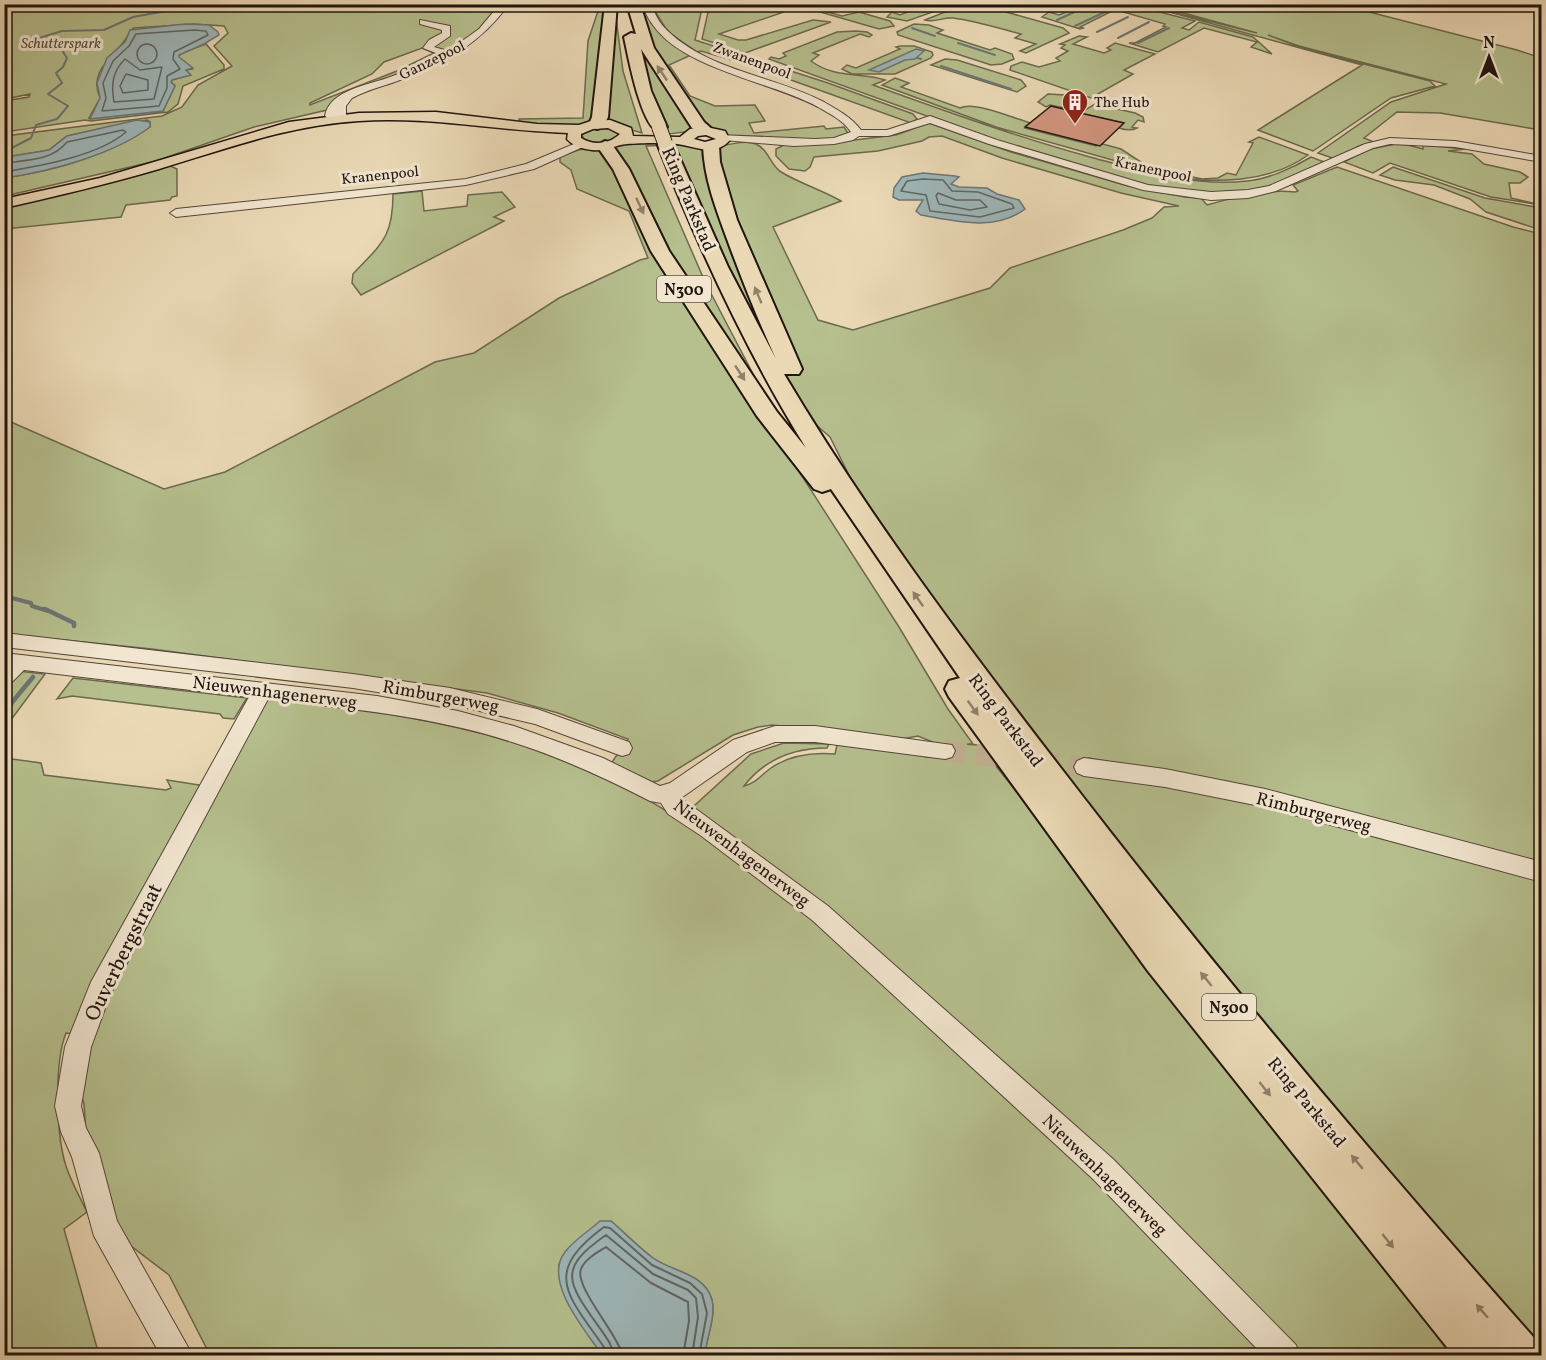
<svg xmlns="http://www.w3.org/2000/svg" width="1546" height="1360" font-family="Vollkorn,serif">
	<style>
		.green { fill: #b6bf8e; stroke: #6b6a4e; stroke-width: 1.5; fill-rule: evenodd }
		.water { fill: #9eb7ba; stroke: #6c7676; stroke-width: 1.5 }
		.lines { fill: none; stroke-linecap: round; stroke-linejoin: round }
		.shore-far1 { stroke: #5f6664; stroke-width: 1.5 }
		.shore { stroke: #5f6664; stroke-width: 2 }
		.stream-far2 { stroke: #6c7676; stroke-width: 2 }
		.stream-far1 { stroke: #6c7676; stroke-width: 4 }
		.stream { stroke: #6c7676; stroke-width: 4.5 }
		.building { fill: #d49781; stroke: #20150f; stroke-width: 1.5 }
		.minor-tunnel { stroke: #c2b295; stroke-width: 21; stroke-dasharray: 21 10; stroke-linecap: butt }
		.minor-casing { stroke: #534639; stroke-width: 2 }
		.major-casing { stroke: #20150f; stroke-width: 3 }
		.highway-casing { stroke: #20150f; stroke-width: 4 }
		.minor { fill: #f2e6d0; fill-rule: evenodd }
		.major { fill: #ebd9b6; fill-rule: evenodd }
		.highway { fill: #ebd9b6; fill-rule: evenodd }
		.highway-bridge-casing { stroke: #20150f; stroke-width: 16; stroke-linecap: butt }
		.highway-bridge { stroke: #ebd9b6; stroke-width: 14 }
		.oneway { fill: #90816b }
		.labels { text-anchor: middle; stroke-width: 6; stroke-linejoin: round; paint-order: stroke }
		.far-park-label { font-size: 15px; font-style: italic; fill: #54503b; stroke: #f2e6d0 }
		.far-street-label { font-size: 15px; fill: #20150f; stroke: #f2e6d0 }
		.far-poi-label { font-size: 15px; fill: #20150f; stroke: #f2e6d0; text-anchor: start }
		.shield { fill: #f2e6d0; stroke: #5f5449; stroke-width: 1.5 }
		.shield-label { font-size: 16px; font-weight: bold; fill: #20150f }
		.street-label { font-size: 18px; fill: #20150f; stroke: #f2e6d0 }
		.near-street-label { font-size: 21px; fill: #20150f; stroke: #f2e6d0 }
	</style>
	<rect width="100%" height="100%" fill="#ebd9b6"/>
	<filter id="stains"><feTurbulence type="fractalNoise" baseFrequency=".00333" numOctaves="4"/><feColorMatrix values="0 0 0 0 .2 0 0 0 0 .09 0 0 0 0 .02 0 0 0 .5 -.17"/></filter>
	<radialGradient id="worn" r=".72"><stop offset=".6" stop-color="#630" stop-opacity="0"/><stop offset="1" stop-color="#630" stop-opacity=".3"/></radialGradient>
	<path class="green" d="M4,5H502L479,31L439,57L330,105L327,110L254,127L156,161L5,196V178C55,171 108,155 150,127V122L147,120L67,136L49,150L5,158V136L162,116L182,107L198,85L232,66L214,46L228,33L224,26L194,24L134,28L131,30C122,53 86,67 100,98L89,118L163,111L175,86L171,82L172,80L185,76L186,70L192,69L178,57L183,52L206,44L224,65V69L183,86L178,104L168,112L91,121L85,120L5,132V101L29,97L30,94L5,99ZM422,48L434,53L397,71L310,105V103L372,74L384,62Z
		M651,5L700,11L701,13L695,40L828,83L913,114L917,119L911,123L749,65L701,51L697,52L668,32Z
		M796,5H804L842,16L859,12L890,21L894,26L879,29Z
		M925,5V4L967,5L941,9L907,21L887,17L892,12L900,15Z
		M981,5L1063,28L1069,33L1026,53L1020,51L1036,44L1015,38L1021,34C998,28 976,21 953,18C943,17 935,23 925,20L945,12Z
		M1083,5H1132L1195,21L1182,28L1189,30L1199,22L1253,37L1272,54L1251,47L1257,42L1204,28L1158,52L1129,43H1135L1166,27L1163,26L1165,24L1120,11H1112L1080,27L1083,28L1080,29L1042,17L1049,12L1059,15Z
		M1144,5L1257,33L1154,5H1342L1517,50L1541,58V130L1440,113L1397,112L1364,138L1374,142L1359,146L1335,159L1318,153L1391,102L1446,84L1299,46L1268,35L1302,48L1430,81L1435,86L1391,98L1313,151L1258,130L1362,65Z
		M599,8H608L597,121L580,126L521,124L519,119L583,118L588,41Z
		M772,8L785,10L784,12L719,34L738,40H746L813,20L831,22L745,53L702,39L708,12L721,9Z
		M615,10L623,71L642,133L603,122Z
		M646,12L691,55L669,65L690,96L715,106L755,105L765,121L749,123L754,133L824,126L826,129L844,127L848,133L845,136L827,140L729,136L705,128L659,64L638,13Z
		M914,24L929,25L943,30L937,33L990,50L995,48L1012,54L1014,59L1002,64L991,65L898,35L897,32Z
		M856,31L867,32L872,35L869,37L860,34L813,53L819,55L811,61C835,79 862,72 885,80L873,85C945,111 1017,137 1090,157C1142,171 1193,187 1247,181C1268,179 1293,168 1311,157L1327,163L1277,184L1248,191L1195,193L1142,184L996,141L769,59L771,57L779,59L786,56L783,53L837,32Z
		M1079,36L1087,37L1073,44L1104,53L1111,50L1107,48L1115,43L1155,54L1124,70L1133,74L1091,98L1010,70L1011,66L1022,62L1039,67L1060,61L1056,58L1068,51L1061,48L1065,45L1060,44Z
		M642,42L699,130L669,134L645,80L638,45Z
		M900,46H914L932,52L933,55L931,58L895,74H852L842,69L847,65L856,68L900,49L896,47Z
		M945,59L957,60L1021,80L1026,86L1017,92L931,65Z
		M895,78L909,83L901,87L960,108C974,101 1014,118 1030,123L1025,128L1096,146L1099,143L1121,149L1150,168L1202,179L1218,178L1227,173L1236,175L1253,143L1249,142L1259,137L1308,155C1270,183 1214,184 1169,176L996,127L882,85Z
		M1048,94L1065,95L1085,101L1069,109L1050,105L1046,107L1038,102Z
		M1095,104L1135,113L1143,117L1144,122L1138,120L1132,127L1137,128C1131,131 1125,130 1119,128L1123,123L1080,113Z
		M929,123L1011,152L1128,186L1185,197L1201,198L1207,205C1235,197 1265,189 1295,192L1298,191L1293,185L1337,167L1513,227L1541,234V866L1278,794L1157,768L1155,770L1089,758L1080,760L1118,779L1262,803L1541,879V1355L1234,998L934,605L920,579L852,481L830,437L815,424L810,425L725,268L673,145L646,146L706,284L775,416L764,417L899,627L948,709L973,744H960L979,745L1470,1355H705C706,1338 716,1318 712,1300C705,1273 672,1272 653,1258C638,1247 625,1233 611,1221L559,1264C556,1298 585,1328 602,1355H210L169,1275L114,1233L87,1150L84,1104L76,1078L83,1035L66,1033C54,1063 56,1135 66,1166C71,1182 80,1197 87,1212L64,1229L99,1355H5V758L41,763L44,775L166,790L171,788L167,780L218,788L265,697C414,715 562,736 687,825L694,806L751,754L784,743L829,744L827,748C793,748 765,759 744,786C756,783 760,776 771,768C790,755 812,752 835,754L837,745L896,748L926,757H943L940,745L918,736L896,740L868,735L772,725L758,727L733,735L658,781L650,782L610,765L628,739L558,713L487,693L152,649L5,634L4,419L164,489L225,472L435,362L474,353L559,298L640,260L648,258L629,211L577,189L571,170L560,162V157C611,134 664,142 718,147C729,144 746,140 756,144C769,150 770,165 781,172C799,183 822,190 841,201L773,227L818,320L853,330L990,288L1010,268L1123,230L1152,218L1164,207L1179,206L1121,193L1002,158L942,136L929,137L922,141L878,151L814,157L810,167L805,171L789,169L776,156V149L784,145L830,143L896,135Z
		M596,128H610L618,132V136C607,143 596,145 584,139L582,135L585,131Z
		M1400,143L1423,149V145L1466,149L1448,151L1472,154L1484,164L1520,172L1528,177L1520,183H1509L1511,198L1541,205L1491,197L1390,163L1373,173L1344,162L1366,150Z
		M166,164L177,169V196L172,197L170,200L126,205L121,217L5,229V206Z
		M1393,167L1485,198L1541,208V230L1486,212L1470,199L1434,185L1395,180L1380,175Z
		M422,191L424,211L467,206L468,195L502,192L515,207L494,217L504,221L361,295L352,283L353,274C381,244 393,238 393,194Z
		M17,671L45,674L5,728V682Z
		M73,678L247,698L234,719L223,718L220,714L72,696L57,699Z"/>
	<path class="water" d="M185,24L209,25L218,32L219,35L204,44L179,55V57L193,68L186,70L191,75L172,80L171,82L175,86L163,111L90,119L100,98L97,83L107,58L125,42L130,30Z
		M916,49L924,51L915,59L905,60L879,72L869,70Z
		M137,120L150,122V127C113,155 50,171 5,178L6,157L49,150L67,136Z
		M923,173L955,176L959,177L951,184L959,187L987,188L997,194L1019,200L1025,209C995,232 955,221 921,215L916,211L923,200H899L893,197L894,188L902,177Z
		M600,1221H611C625,1233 638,1247 653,1258C672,1272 705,1273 712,1300C716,1318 706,1338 705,1355H602C586,1331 542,1281 565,1252C574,1240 589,1231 600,1221Z"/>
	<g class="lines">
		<path class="shore-far1" d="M194,30L206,31L208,35L174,52L173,59L180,69L167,76V88L159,106L102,111L106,98L103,83L113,61L129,46L136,34Z
			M137 54a10 10 0 1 1 20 0a10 10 0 1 1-20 0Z
			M125,59L140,70L162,67L154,99L114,102C111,85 112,72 125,59Z
			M126,74L148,80V90L123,93L120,86Z
			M4,163C26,160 52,161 67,142L123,130L126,132C99,156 39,166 4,172
			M923,179L943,180L952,191L978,192L1012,204L1014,208L980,217L930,211L926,195L901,191L907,181Z
			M938,193L956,200H980L987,207L970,210L939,204L936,196Z"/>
		<path class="shore" d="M607,1356L606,1350C569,1296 540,1274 604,1227L610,1228L652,1265L690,1283L702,1294L707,1313L699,1356
			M614,1356C612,1344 606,1337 599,1327C567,1282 557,1269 606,1235L653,1274L688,1290L696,1298L698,1317L692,1356
			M623,1356C618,1334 574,1287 581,1269C585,1259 598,1252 606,1247L651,1283L688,1302L689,1321L683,1356"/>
		<path class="stream-far2" d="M184,10L211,4
			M1057,20L1092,4
			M1075,26L1107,11
			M912,28L935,36
			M1097,32L1128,17
			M1118,38L1149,22
			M958,43L995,55
			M1138,43L1169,28
			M917,58L921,59
			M941,66L1011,89
			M4,152L31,138L36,125L57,119L68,106L48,94L62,83L56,73L63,67L67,58L63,52L68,44L39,38L62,31L104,30L133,17L177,9L193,4"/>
		<path class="stream-far1" d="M4,596L31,603L32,606L48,611"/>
		<path class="stream" d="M45,609L74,623V626
			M4,712L33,677"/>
	</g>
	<path class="building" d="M1051,106L1080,113L1124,123L1100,146L1025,127Z"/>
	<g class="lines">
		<path class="minor-tunnel" d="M945,751L1084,767"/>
		<g class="minor-casing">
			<path id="minor" d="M500,4H509C481,43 444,64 400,80C384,86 367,90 352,98L346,106V115L340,121H332L325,116C329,90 369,85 390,77C407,71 425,64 441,55L423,48L429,40L442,33V30L420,24V20L450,26V36L434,47L448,51L479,29Z
				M642,4H651C654,11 657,19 662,25C702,70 773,75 824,102C838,110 851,117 861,130H887L930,116L997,140L1148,185L1211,192L1248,190L1269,186L1365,144L1390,138L1455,141L1542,156V162L1455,147L1390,144L1373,148L1276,191L1248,198L1211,200L1143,190L989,144L930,123L888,136H859L853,140L834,144L794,146L723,140L718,137L719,135L815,139L834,138L851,132C843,120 830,114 818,107C772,82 683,69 653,25C648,19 645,11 642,4Z
				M581,141L586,144L585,146L534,169L466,185L176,217L170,213L176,209L466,179L526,164Z
				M4,633L353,674L450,688L537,709L629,742L632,748L629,754L622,756L535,724L450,704L353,688L4,647Z
				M4,653L377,696L458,711L514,726L603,758L660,786L670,783L733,740L775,726H815L952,745L955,751L952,757L945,759L815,742H775L747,752L681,798L828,906L1113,1159L1296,1345L1300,1356H1264L1093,1179L812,920L700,835L668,814L661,803L650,801C605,778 560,757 512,742C433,716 350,709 268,699L110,995L91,1047L81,1106L86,1128L99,1153L117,1221L193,1356H161L94,1236L72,1157L61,1132L55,1106L65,1047L91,982L249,697L24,670L11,683L4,685Z
				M1084,758L1165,769L1265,789L1542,862V882L1265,807L1165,787L1084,776L1077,773L1074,767L1077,761Z"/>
		</g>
		<g class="major-casing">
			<path id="major" d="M436,112L537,124L579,125L591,121L610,120L631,128L633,136L680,137L690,129L706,127L725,131L730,140C716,156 699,148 683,145C669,142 642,143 627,144C615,145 605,152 592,150C582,149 573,146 567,139L568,133C498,131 429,116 359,121C290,125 225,149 159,169C108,184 57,196 4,208V199L100,178L289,122L359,113ZM608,128L620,134C609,144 594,146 581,138V134L593,129ZM706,135L716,139L705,142L694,139L698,136Z"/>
		</g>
		<g class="highway-casing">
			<path id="highway" d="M605,4H617L608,117L603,127L597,129L589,124L592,117Z
				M627,4H640L654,48L704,122L714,131L712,134H700L692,128L641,49L651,91L667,127L659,132C641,127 628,55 624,37L631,33L636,34Z
				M665,138L673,143L728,267L776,359C758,320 742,280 727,239C716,209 704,178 703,146L711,141L719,146L720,162L737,220L802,369L799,374H784C866,512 962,640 1060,767C1211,964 1371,1154 1536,1340L1542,1356H1454L1148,971L949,697L945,689L949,681L960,678L831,489L822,492L814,489L757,416L651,251L613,169L597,146L605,141L611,143L629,169L669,251L777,412L806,448C746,351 699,249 657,143Z"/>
		</g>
		<use href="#minor" class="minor"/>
		<use href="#major" class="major"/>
		<use href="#highway" class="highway"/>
		<g class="highway-bridge-casing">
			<path id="highway-bridge" d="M659,127L665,143"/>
		</g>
		<use href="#highway-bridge" class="highway-bridge"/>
	</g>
	<defs><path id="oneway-solid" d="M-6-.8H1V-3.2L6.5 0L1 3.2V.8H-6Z" transform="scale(1.5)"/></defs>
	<g class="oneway">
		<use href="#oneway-solid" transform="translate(662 73) rotate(-124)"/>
		<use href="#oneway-solid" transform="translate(640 206) rotate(65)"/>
		<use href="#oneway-solid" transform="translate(758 295) rotate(-113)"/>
		<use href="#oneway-solid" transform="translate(740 373) rotate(57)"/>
		<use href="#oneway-solid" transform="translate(918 599) rotate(-125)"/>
		<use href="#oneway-solid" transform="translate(973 708) rotate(54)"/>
		<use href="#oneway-solid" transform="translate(1206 979) rotate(-129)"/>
		<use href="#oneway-solid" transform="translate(1265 1089) rotate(51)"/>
		<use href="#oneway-solid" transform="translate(1357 1162) rotate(-130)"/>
		<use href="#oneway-solid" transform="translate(1388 1241) rotate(51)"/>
		<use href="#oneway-solid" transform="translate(1482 1311) rotate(-131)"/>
	</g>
	<defs>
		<g id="building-pin" transform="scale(1.35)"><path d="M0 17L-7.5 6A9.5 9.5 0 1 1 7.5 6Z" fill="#8f2418" stroke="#f2e6d0"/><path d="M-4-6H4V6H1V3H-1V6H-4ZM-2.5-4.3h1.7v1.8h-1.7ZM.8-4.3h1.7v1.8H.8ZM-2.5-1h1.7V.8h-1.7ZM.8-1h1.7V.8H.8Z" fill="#fff"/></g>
	</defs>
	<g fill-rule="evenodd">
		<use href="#building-pin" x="1075" y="102"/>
	</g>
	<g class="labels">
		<g class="far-park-label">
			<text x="61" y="48">Schutterspark</text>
		</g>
		<g class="far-street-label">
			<text transform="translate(432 60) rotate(-26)" y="5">Ganzepool</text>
			<text transform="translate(752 60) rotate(20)" y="5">Zwanenpool</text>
			<text transform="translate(1153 169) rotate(12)" y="5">Kranenpool</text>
			<text transform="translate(380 175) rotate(-6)" y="5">Kranenpool</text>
		</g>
		<g class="far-poi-label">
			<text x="1094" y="107">The Hub</text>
		</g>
		<g class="shield">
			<rect x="657" y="276" width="54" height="26" rx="4.5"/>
			<rect x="1202" y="994" width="54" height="26" rx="4.5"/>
		</g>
		<g class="shield-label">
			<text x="684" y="295">N300</text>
			<text x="1229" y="1013">N300</text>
		</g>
		<g class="street-label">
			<text transform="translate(689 199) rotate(67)" y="6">Ring Parkstad</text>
			<text transform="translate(275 692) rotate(7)" y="6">Nieuwenhagenerweg</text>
			<text transform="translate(441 696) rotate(10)" y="6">Rimburgerweg</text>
			<text transform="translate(1006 720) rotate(53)" y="6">Ring Parkstad</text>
			<text transform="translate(1314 812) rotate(14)" y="6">Rimburgerweg</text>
			<text transform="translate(742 853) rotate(37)" y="6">Nieuwenhagenerweg</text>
			<text transform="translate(1307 1102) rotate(50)" y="6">Ring Parkstad</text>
			<text transform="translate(1105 1175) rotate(44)" y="6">Nieuwenhagenerweg</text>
		</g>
		<g class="near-street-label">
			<text transform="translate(123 952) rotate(-64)" y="7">Ouverbergstraat</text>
		</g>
	</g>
	<rect width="1546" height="1360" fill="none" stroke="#ebd9b6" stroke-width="24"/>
	<rect x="6" y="6" width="1534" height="1348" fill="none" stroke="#20150f" stroke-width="3"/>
	<rect x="12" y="12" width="1522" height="1336" fill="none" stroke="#20150f" stroke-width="1.5"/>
	<g transform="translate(1489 57)" stroke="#f2e6d0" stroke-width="4.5" paint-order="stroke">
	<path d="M0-4.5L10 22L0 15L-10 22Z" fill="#20150f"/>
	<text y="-9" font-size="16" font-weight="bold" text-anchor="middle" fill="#20150f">N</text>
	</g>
	<rect width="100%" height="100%" filter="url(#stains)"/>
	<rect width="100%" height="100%" fill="url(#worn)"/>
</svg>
